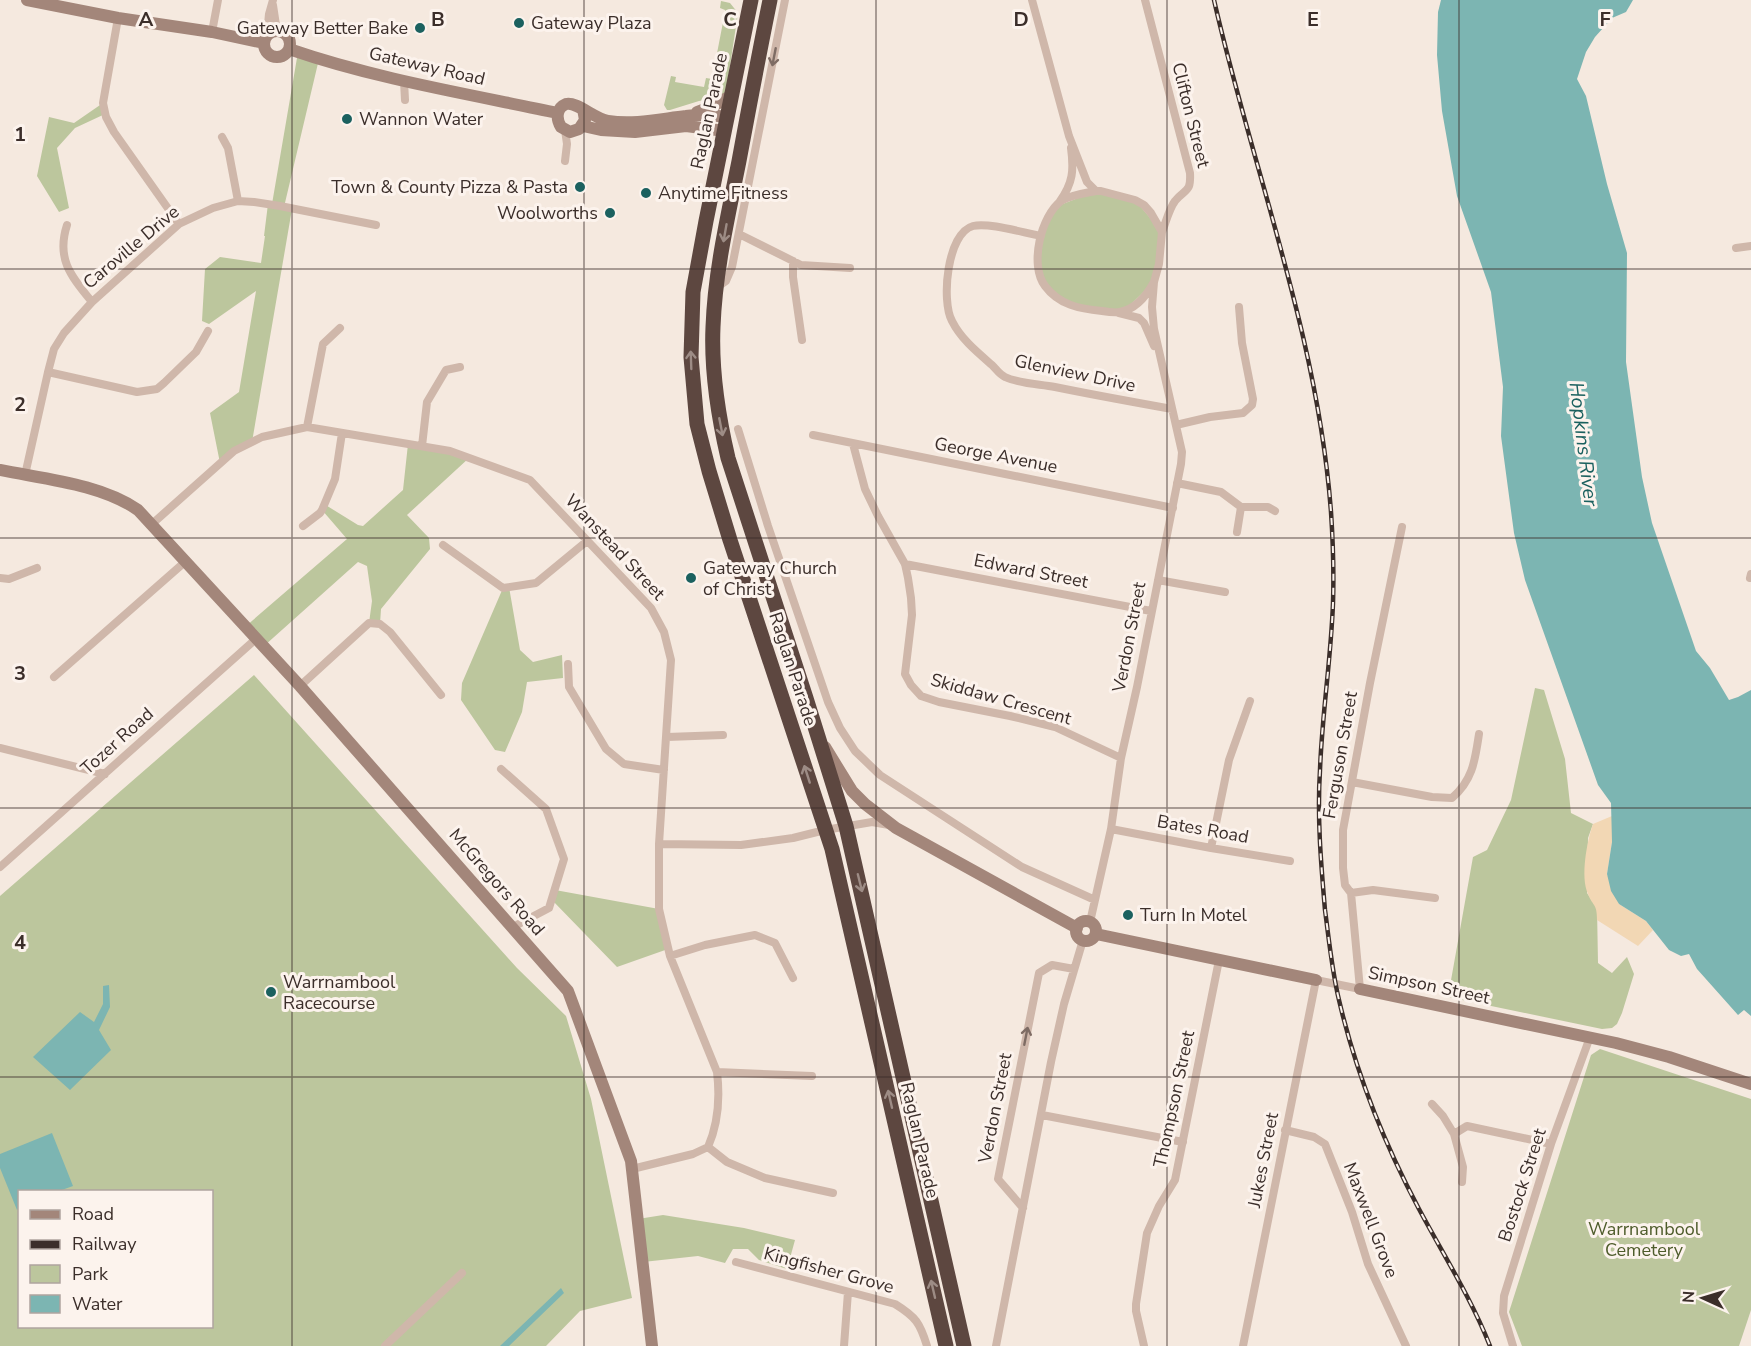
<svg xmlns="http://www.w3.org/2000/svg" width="1751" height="1346" font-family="'Nunito Sans',sans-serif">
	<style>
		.green { fill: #bcc69d; fill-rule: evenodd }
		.sand { fill: #f2d7b4 }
		.water { fill: #7cb5b2 }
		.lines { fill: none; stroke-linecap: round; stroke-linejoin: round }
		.street { stroke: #cfb7aa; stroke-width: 8 }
		.secondary { stroke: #a3867a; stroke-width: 12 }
		.highway { stroke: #5d4740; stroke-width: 15 }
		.rail-casing { stroke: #3b2e2a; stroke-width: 4.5 }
		.rail { stroke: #fcf3ed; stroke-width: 2; stroke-dasharray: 7; stroke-linecap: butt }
		.oneway { stroke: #7e6c64 }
		.oneway2 { stroke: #9d8c85 }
		.grid { fill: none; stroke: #3b2e2a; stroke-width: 1.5; stroke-opacity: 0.55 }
		.poi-dot { fill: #1b615f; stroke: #fcf3ed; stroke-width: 2 }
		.labels { text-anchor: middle; stroke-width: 6; stroke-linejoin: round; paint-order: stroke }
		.poi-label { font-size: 18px; fill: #3b2e2a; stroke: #fcf3ed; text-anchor: start }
		.street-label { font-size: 18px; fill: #3b2e2a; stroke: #fcf3ed }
		.park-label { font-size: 18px; fill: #4e5c2b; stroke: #fcf3ed }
		.water-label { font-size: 20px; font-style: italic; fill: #1b615f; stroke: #fcf3ed }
		.grid-label { font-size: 20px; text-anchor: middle; font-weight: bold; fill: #3b2e2a; stroke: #fcf3ed; stroke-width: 6; stroke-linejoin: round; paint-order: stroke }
	</style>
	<rect width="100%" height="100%" fill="#f5e9df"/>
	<path class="green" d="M721,1L730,3L738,13L726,92L716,98L699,101L670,110H667L664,105L671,76L676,77L675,82L704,87L706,78L712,79L725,12V10L720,8Z
		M298,52L319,59L284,207L292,209L252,442L220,463L210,413L239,392L256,291L209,324L202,321L205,269L220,257L261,263L265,236H264L268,204H272Z
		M103,103L105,114L75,128L57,148L69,208L59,212L37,176L49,117L74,123Z
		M1096,191L1135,200L1162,232L1154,282L1125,310L1078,309L1044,285L1037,262L1041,236L1055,207Z
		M408,444L469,458L407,515L429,538L430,549L381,609L380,624L369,623L372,601L367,566L358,562L264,646L246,626L347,539L322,510L324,504L358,525L363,526L403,490Z
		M509,587L520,650L533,662L562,655L563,678L527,682L522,712L505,752L495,750L461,700L462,683L503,588Z
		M254,675L517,968L566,1016L591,1099L632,1298L580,1311L546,1346H0V896ZM20,1192H212V1326H20Z
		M1535,688L1544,690L1565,759L1571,813L1593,824L1588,838L1587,893L1597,908L1598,963L1612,973L1627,957L1634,974L1622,1013L1617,1024L1612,1028L1602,1029L1448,997L1473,857L1487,850L1511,800Z
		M555,890L659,909L668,949L617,967L552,900Z
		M1600,1049L1751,1099V1310L1739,1346H1522L1509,1312L1591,1055Z
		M663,1215L744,1228L795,1240L787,1269L759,1260L748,1249H733L725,1263L698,1256L643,1262L638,1219Z"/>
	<path class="sand" d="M1612,816V842L1607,874L1619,904L1646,921L1653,930L1638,946L1597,920C1597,903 1593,907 1588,894C1580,877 1587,841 1593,824Z"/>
	<path class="water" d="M1441,0H1633L1626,12L1612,18L1595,37L1586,52L1577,79L1586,96L1607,184L1627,253L1626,362L1642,477L1652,523L1696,651L1710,668L1729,700L1738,697L1751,690V1016L1744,1010L1738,1015L1697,969L1689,954L1681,956L1669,950L1646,921L1619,904L1611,891L1607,874L1612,842L1611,803L1598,785L1525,580L1514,533L1501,436L1503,387L1491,292L1457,196L1442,111L1437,55L1438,12Z
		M109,985L110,1007L99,1030L111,1050L70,1090L33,1057L80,1012L94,1022L103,1004V986Z
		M52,1133L73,1186L59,1191L20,1192L19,1208L17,1210L0,1168V1154Z
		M561,1288L564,1293L509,1346H500Z"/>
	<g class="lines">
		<path class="street" d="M1032,0L1069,136L1087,182L1096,191
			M1145,0L1190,173C1191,193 1186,188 1175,201C1169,209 1166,222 1162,232
			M273,5L276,25L280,31
			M118,18L103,103L106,117L114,132L179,224
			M212,32L218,0
			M267,35L269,14L273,0
			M404,81L405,100
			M222,137L228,148L238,201
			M565,161L567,144L565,130
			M1060,201C1073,183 1074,170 1071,148
			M67,225C56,259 71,276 92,302
			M739,234L801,265L850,268
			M1041,236C1024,233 988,222 973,226C947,233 941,301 952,321C961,339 977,352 992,365C996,369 1000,375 1005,377C1020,384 1039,384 1055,387C1094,395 1133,402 1172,409
			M1736,248L1751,246
			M793,261V277L802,340
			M716,288L726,281L732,267L785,0
			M1119,313L1139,318L1144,323L1154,346
			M48,372L137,392L157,389L164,383L196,352L208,331
			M1176,425L1210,417L1243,413L1252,405L1253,399L1242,343L1239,307
			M307,427L323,344L340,328
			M738,429L768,526L828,702L840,728L855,751L880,775L1022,867L1095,900
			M813,435L1173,508
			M853,444L865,489L878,516L905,564L908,578L911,598L912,615L905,674L911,685L921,696L939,702L1010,716L1055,727L1121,758
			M422,446L427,402L446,370L460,367
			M25,475L48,372L54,349L64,333L92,302L179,224L213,208L238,201L254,202L280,206L376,225
			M1177,483L1221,492L1241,507H1268L1275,511
			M152,524L234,451L262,437L307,427L450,451L530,480L651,608L664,632L671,660L659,844V909L670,956L717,1072C720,1097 718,1124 708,1147L693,1154L632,1169
			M303,526L320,513L322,510L335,479L342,433
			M1237,532L1241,507
			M443,545L503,588L536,583L587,541
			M905,564L1151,611
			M0,578L9,579L37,568
			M1750,578L1751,574
			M1158,580L1225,592
			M568,664L569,687L606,749L624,764L664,770
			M54,677L186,561
			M300,686L369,623L380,624L390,632L441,695
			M667,737L723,735
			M0,748L105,774
			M501,769L546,809L564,859L549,908L513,927
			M1352,782L1432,797L1452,798C1473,780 1475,760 1479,734
			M1111,829L1211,848L1290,861
			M659,844L741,845L793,838L825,830L872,822L889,825
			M1211,848L1229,760L1250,701
			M0,867L257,638
			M1351,893L1373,890L1435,898
			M1090,922L1111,829L1121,758L1137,687L1181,464L1182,452L1154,329L1152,307L1154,282L1159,264L1162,232L1151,213L1144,205L1135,200L1101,191H1096C1086,193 1070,195 1061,201C1041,216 1029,265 1045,286C1059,305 1080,309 1102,311C1108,312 1115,313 1120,312C1136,309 1147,295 1154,282
			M670,956L705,945L755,935L775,943L793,978
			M717,1072L812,1076
			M1432,1104L1443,1116L1454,1134
			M1042,1115L1183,1142
			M1285,1130L1314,1137L1325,1144L1352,1212L1368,1264L1406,1346
			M708,1147L727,1162L765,1178L833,1193
			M1462,1182L1463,1167L1454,1134L1467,1126L1551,1144
			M1023,1208L998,1179L1039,973L1052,965L1074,969
			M736,1262L895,1304C916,1317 920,1323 927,1346
			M385,1346L462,1273
			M844,1346L848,1292
			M996,1346L1051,1062L1064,1004L1083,940
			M1144,1346L1136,1311V1304L1147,1233L1159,1206L1175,1180L1219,960
			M1243,1346L1316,980L1360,989L1351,893L1345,885L1343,868V830L1370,683L1402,527
			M1513,1346L1503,1313L1504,1296L1551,1144L1590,1037"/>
		<path class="secondary" d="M27,0L118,18L212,32L264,43
			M264 44a13 13 0 1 1 26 0a13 13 0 1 1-26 0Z
			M289,49C376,79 468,94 558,113
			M583,109L585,120L579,129L570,132L561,127C556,119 556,108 566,104C576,101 595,119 608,121C634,125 660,119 686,116C700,114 713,115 727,117
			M697,112L715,105L732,95
			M583,126L601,130L635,132L686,126L725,131
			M0,470C44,479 101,484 138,510L300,686L568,991L631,1161L652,1346
			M825,747L852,791L865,804L896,828L1077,928
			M1076 931a10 10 0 1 1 20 0a10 10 0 1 1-20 0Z
			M1096,934L1316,980
			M1360,989L1616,1043L1669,1057L1751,1084"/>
		<path class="highway" d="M751,0L706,221L693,292L691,357L697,424L709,471L730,540L832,849L946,1346
			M770,0C759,54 749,107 739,161C728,216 715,271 713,327C711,372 718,415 728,458L806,698L846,826L964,1346"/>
		<g class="rail-casing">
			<path id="rail" d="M1214,0C1253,171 1318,336 1331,512C1333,542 1334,572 1333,603C1331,659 1322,714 1320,770C1317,817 1321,864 1325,910C1329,940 1332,971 1339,1000C1356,1073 1384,1143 1419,1209C1443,1254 1471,1298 1490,1346"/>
		</g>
		<use href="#rail" class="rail"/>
	</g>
	<defs><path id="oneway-shaft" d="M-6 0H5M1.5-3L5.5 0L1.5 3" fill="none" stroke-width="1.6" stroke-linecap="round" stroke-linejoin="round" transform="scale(1.5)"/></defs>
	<g class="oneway">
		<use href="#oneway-shaft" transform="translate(774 57) rotate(101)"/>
		<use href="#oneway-shaft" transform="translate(1026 1036) rotate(-79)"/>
	</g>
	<g class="oneway2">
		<use href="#oneway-shaft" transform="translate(725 233) rotate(100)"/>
		<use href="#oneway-shaft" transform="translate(691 360) rotate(-92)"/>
		<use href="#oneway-shaft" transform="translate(721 427) rotate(79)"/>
		<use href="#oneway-shaft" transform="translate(807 774) rotate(-108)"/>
		<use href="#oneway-shaft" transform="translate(860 883) rotate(76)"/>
		<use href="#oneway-shaft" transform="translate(890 1099) rotate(-103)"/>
		<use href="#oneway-shaft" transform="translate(933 1289) rotate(-103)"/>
	</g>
	<path class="grid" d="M292,0V1346M584,0V1346M876,0V1346M1167,0V1346M1459,0V1346M0,269H1751M0,538H1751M0,808H1751M0,1077H1751"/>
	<g class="poi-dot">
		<circle cx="519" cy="23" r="6"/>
		<circle cx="420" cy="28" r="6"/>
		<circle cx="347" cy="119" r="6"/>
		<circle cx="580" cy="187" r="6"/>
		<circle cx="646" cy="193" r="6"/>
		<circle cx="610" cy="213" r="6"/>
		<circle cx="691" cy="578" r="6"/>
		<circle cx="1128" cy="915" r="6"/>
		<circle cx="271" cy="992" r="6"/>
	</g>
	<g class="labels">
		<g class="poi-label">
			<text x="531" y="29">Gateway Plaza</text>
			<text x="408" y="34" text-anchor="end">Gateway Better Bake</text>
			<text x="359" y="125">Wannon Water</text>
			<text x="568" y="193" text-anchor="end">Town &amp; County Pizza &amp; Pasta</text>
			<text x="658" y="199">Anytime Fitness</text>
			<text x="598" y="219" text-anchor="end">Woolworths</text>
			<text x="703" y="574">Gateway Church<tspan x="703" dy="21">of Christ</tspan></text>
			<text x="1140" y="921">Turn In Motel</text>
			<text x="283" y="988">Warrnambool<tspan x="283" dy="21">Racecourse</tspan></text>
		</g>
		<g class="street-label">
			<text transform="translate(427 66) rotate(13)" y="6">Gateway Road</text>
			<text transform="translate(709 111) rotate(-78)" y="6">Raglan Parade</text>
			<text transform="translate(1191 115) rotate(76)" y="6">Clifton Street</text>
			<text transform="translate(131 247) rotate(-40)" y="6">Caroville Drive</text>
			<text transform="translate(1075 373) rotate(12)" y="6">Glenview Drive</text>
			<text transform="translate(996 455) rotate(11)" y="6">George Avenue</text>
			<text transform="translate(615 547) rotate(47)" y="6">Wanstead Street</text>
			<text transform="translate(1031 571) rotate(11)" y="6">Edward Street</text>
			<text transform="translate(1129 637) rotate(-79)" y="6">Verdon Street</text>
			<text transform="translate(793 669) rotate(72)" y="6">Raglan Parade</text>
			<text transform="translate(1001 699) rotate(16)" y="6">Skiddaw Crescent</text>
			<text transform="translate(117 741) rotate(-42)" y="6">Tozer Road</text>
			<text transform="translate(1340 755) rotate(-80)" y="6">Ferguson Street</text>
			<text transform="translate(1203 829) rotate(10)" y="6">Bates Road</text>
			<text transform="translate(497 882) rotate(49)" y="6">McGregors Road</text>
			<text transform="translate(1429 985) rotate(12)" y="6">Simpson Street</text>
			<text transform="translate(1174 1099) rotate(-78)" y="6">Thompson Street</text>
			<text transform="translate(995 1108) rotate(-79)" y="6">Verdon Street</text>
			<text transform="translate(920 1140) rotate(77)" y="6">Raglan Parade</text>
			<text transform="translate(1263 1160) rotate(-79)" y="6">Jukes Street</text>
			<text transform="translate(1522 1185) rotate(-72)" y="6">Bostock Street</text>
			<text transform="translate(1371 1220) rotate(69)" y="6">Maxwell Grove</text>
			<text transform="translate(829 1270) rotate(15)" y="6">Kingfisher Grove</text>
		</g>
		<g class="park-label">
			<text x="1644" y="1235">Warrnambool<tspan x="1644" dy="21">Cemetery</tspan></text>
		</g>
		<g class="water-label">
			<text transform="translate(1584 444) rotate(83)" y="7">Hopkins River</text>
		</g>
	</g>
	<g class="grid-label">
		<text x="146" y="26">A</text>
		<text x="438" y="26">B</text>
		<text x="730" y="26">C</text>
		<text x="1021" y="26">D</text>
		<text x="1313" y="26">E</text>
		<text x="1605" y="26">F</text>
		<text x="20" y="141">1</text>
		<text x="20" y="411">2</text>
		<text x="20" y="680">3</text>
		<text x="20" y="949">4</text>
	</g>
	<rect x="18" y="1190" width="195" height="138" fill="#fcf3ed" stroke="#afa49f" stroke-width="1.5"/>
	<rect x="30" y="1210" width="30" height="9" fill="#a3867a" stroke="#afa49f" stroke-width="1.5"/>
	<text x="72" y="1220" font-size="18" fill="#3b2e2a">Road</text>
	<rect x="30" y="1240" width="30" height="9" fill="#3b2e2a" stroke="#afa49f" stroke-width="1.5"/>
	<text x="72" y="1250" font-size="18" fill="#3b2e2a">Railway</text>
	<rect x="30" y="1265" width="30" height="18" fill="#bcc69d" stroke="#afa49f" stroke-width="1.5"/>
	<text x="72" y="1280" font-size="18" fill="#3b2e2a">Park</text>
	<rect x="30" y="1295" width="30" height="18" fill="#7cb5b2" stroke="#afa49f" stroke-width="1.5"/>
	<text x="72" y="1310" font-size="18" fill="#3b2e2a">Water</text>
	<g transform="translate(1703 1298) rotate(274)" stroke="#fcf3ed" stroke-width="4.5" paint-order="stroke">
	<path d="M0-4.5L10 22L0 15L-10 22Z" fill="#3b2e2a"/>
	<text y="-9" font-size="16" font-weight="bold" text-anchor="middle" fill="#3b2e2a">N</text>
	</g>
</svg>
